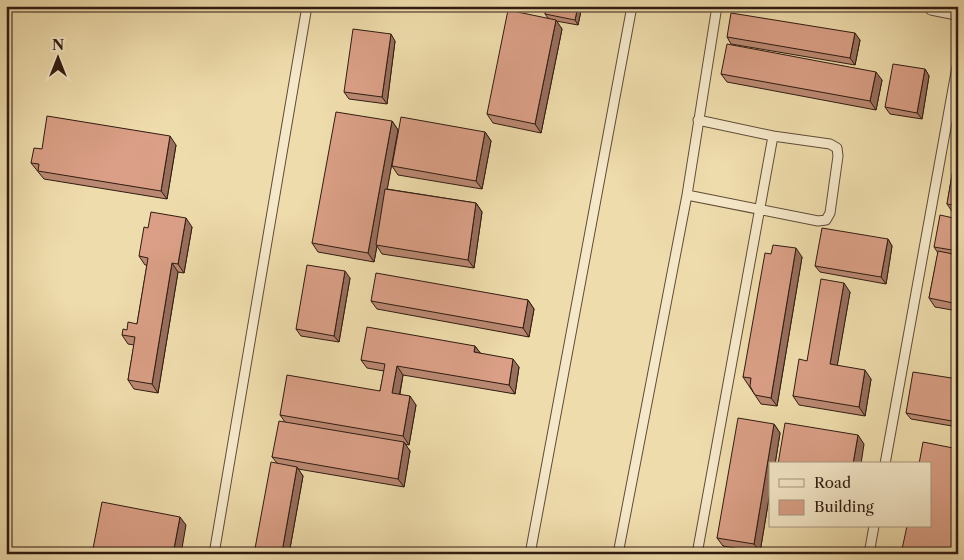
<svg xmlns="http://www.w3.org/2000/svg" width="964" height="560" font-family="'Libre Caslon Text',serif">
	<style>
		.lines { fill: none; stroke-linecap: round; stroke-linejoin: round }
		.service-casing { stroke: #5f4b37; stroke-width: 11 }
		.minor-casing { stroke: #5f4b37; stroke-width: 20 }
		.service { stroke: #f5e8c9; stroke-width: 9 }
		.minor { stroke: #f5e8c9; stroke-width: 18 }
		.wall { fill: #bb8973; stroke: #2f1b10 }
		.shaded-wall { fill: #996f5e; stroke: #2f1b10 }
		.building { fill: #da9f86; stroke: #2f1b10 }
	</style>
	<rect width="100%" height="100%" fill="#efdcac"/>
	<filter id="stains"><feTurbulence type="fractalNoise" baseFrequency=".004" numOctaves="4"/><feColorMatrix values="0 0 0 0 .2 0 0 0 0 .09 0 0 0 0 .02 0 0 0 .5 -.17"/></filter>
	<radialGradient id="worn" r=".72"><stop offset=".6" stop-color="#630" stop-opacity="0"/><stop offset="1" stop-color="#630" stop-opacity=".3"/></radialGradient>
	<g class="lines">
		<g class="service-casing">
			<path id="service" d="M698,120L773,136L830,144L837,148L838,156L830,213L826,220L818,221L687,195L717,6
				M885,464L958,61
				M214,554L307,6
				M530,554L632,6
				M618,554L687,195
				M697,554L773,136
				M869,554L874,526"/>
		</g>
		<g class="minor-casing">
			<path id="minor" d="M933,6L958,11"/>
		</g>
		<use href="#service" class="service"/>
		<use href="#minor" class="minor"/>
	</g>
	<path class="wall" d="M547,6H582L578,25L556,21L562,29L541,133L493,123L487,114L548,18L545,14Z
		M727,37L860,40L855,65L731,44Z
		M395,41L387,104L349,99L344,92Z
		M925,69L929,76L922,119L890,114L885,107Z
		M721,74L882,80L876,110L727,82Z
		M392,121L398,130L387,189L476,203L482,212L474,268L382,254L377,246L374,262L318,252L312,243Z
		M485,132L491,141L482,189L398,175L392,166Z
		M958,140V213H953L947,204Z
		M176,145L167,199L44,179L31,163L42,149Z
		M958,219V311L935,307L929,298L938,253L934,247Z
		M192,227L184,273L178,272L158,393L134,389L128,380L134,345L128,344L122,335L127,330L137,324L147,265H145L139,256Z
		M888,239L892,246L886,284L820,272L815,266Z
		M802,257L777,406L761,404L743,377Z
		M350,278L339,342L301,336L296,329Z
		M850,292L837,365L871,379L865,416L799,405L793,396L807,361Z
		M528,300L534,309L529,337L377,309L371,301Z
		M475,346L480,353L519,367L515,394L403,375L400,394L416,405L409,445L405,444L410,451L404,487L298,469L303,476L289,554L277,463L272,457L285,422L280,415L380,391L384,371L367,368L361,360Z
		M958,379V427L911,419L906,413Z
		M774,424L780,433L775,464H770V492L760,552L723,546L717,538Z"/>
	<path class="shaded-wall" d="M578,6H582L578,25L575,20Z
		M556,20L562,29L541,133L535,124Z
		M855,33L860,40L855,65L850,58Z
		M391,34L395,41L387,104L382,97Z
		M925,69L929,76L922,119L917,113Z
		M876,72L882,80L876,110L870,101Z
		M392,121L398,130L374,262L368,253Z
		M485,132L491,141L482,189L476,181Z
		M170,136L176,145L167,199L161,191Z
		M476,203L482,212L474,268L468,260Z
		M186,218L192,227L184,273L178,264Z
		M888,239L892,246L886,284L881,277Z
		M796,248L802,257L777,406L771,398Z
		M172,263L178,272L158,393L152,384Z
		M345,271L350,278L339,342L334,336Z
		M844,283L850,292L836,373L830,364Z
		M528,300L534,309L529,337L523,328Z
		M475,346L481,354L474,352Z
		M513,359L519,367L515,394L509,385Z
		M397,366L403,375L398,402L392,393Z
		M865,370L871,379L865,416L859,407Z
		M410,396L416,405L409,445L403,436Z
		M774,424L780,433L775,464H770V492L760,552L754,544Z
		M858,435L864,444L861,464H853Z
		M404,442L410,451L404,487L398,479Z
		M297,467L303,476L289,554L282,552Z
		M180,517L186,525L181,554H173Z"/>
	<path class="building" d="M547,6H578L575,20L545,14Z
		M508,10L556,20L535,124L487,114Z
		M731,13L855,33L850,58L727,37Z
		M353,29L391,34L382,97L344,92Z
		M727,44L876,72L870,101L721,74Z
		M893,64L925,69L917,113L885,107Z
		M336,112L392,121L368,253L312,243Z
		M47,116L170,136L161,191L38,171L39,164L31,163L34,148L42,149Z
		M401,117L485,132L476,181L392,166Z
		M958,140V206L947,204Z
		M385,189L476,203L468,260L376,245Z
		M151,212L186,218L178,264L172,263L152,384L128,380L135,337L122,335L123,329L127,330L128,322L137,324L148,258L139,256L144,227L148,228Z
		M940,215L958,219V251L934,247Z
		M822,228L888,239L881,277L815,266Z
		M773,245L796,248L771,398L755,395L750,386L751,378L743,377L765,253L771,254Z
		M938,251L958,255V304L929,298Z
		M307,265L345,271L334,336L296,329Z
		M376,273L528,300L523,328L371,301Z
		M821,279L844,283L830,364L865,370L859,407L793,396L799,359L807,361Z
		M367,327L475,346L474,352L513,359L509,385L397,366L392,393L410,396L403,436L280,415L287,375L380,391L385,364L361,360Z
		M913,372L958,379V422L906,413Z
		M738,418L774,424L754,544L717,538Z
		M279,421L404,442L398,479L272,457Z
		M785,423L858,435L853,464H778Z
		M923,442L958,449V554H901L907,526H930V464H919Z
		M271,462L297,467L282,552L289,554H254Z
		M102,502L180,517L173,554H92Z"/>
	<rect width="964" height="560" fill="none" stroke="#efdcac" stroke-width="25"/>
	<rect x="8" y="8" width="949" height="545" fill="none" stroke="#2f1b10" stroke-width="2.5"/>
	<rect x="12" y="12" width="939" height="535" fill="none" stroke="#2f1b10"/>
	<rect x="769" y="462" width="162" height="65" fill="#f5e8c9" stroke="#a6967f"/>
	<rect x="779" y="479" width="25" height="8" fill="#f5e8c9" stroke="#a6967f"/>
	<text x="814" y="488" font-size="15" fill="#2f1b10">Road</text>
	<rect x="779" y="500" width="25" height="15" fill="#da9f86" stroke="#a6967f"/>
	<text x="814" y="512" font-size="15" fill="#2f1b10">Building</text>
	<g transform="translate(58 58)" stroke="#f5e8c9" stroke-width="4" paint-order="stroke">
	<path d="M0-4L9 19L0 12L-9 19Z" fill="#2f1b10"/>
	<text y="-8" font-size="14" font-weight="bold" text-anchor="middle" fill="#2f1b10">N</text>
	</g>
	<rect width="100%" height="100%" filter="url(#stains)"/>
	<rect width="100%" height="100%" fill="url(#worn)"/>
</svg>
